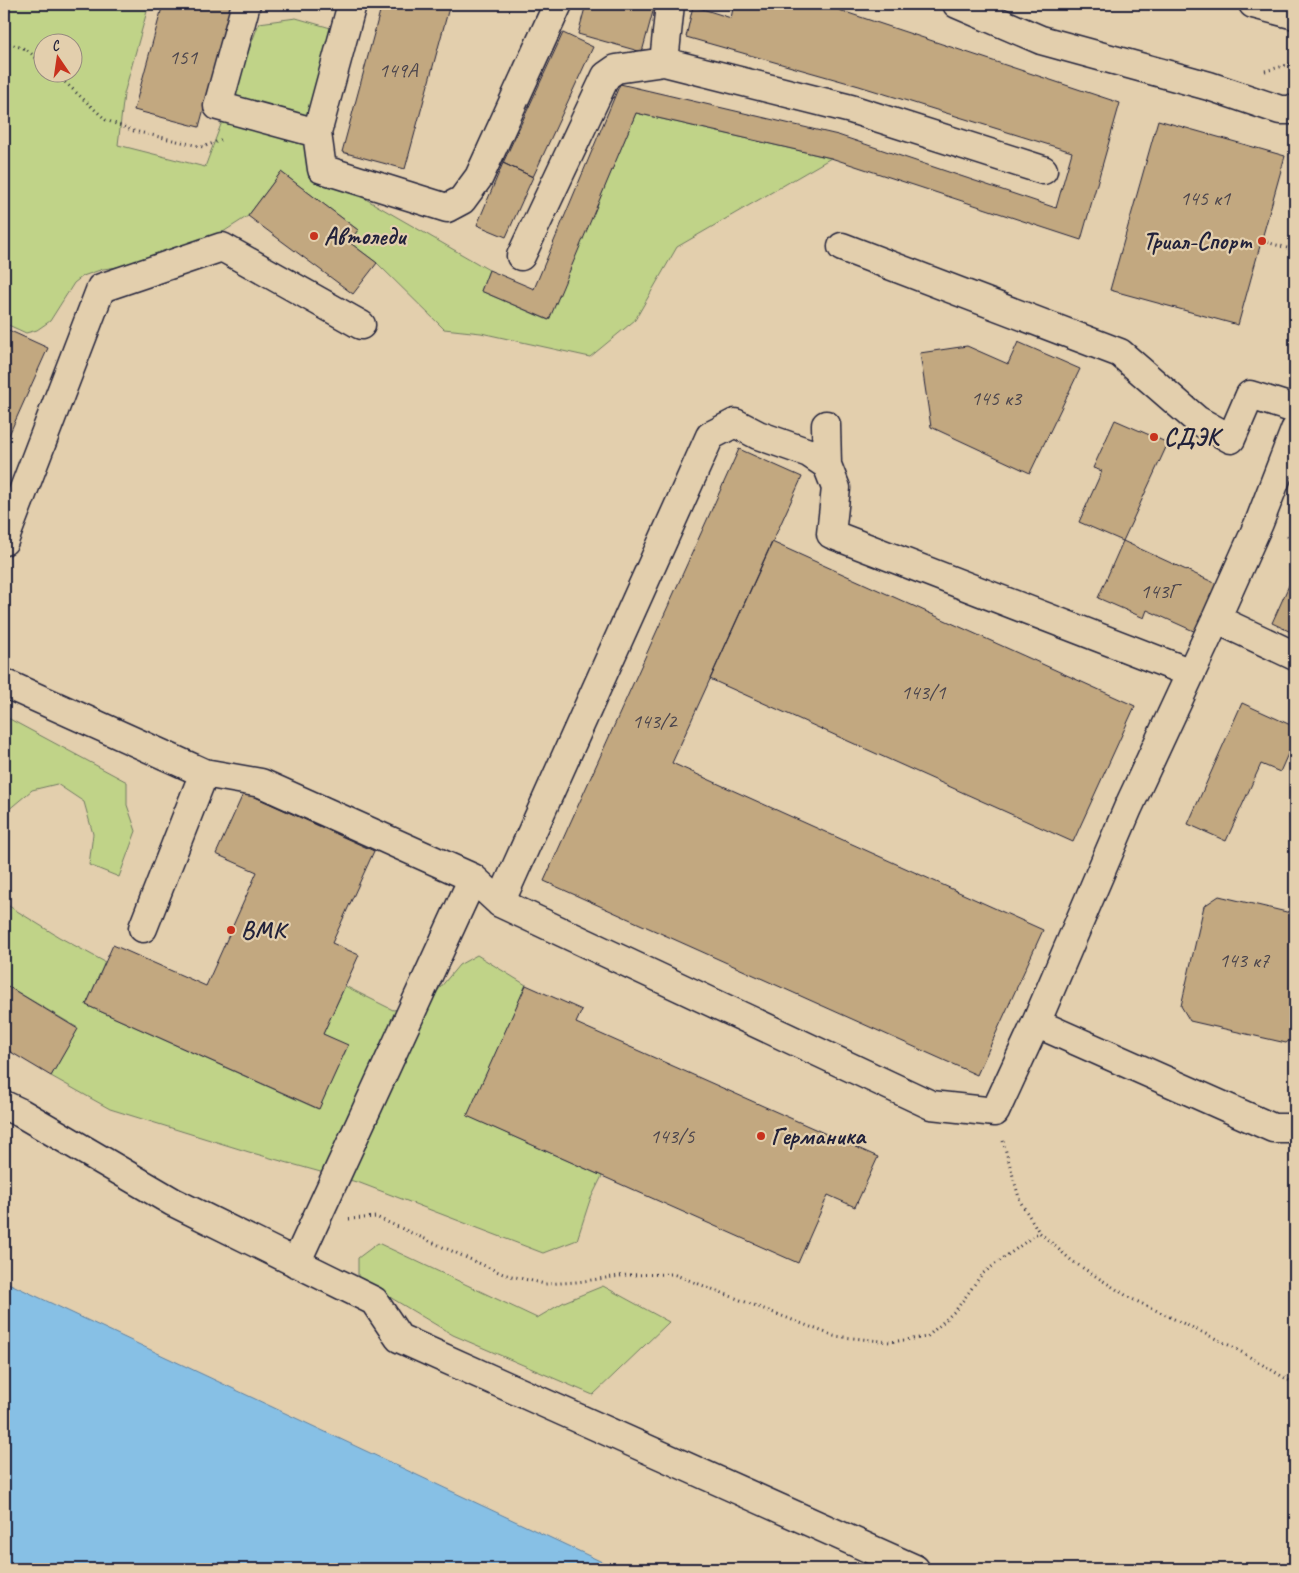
<svg xmlns="http://www.w3.org/2000/svg" width="1299" height="1573" font-family="Caveat,sans-serif">
	<style>
		.green { fill: #c0d388; stroke: #717a62; fill-rule: evenodd }
		.water { fill: #87c0e5; stroke: #5f81a1 }
		.building { fill: #c2a880; stroke: #22223b }
		.lines { fill: none; stroke-linecap: round; stroke-linejoin: round }
		.minor-casing { stroke: #22223b; stroke-width: 31 }
		.path { stroke: #22223b; stroke-width: 3; stroke-dasharray: 1 4; stroke-linecap: butt }
		.minor { stroke: #e3cfad; stroke-width: 28 }
		.poi-dot { fill: #c8321e; stroke: #e3cfad; stroke-width: 2 }
		.labels { text-anchor: middle; stroke-width: 4.5; stroke-linejoin: round; paint-order: stroke }
		.number-label { font-size: 21px; fill: #4a444c }
		.poi-label { font-size: 24px; font-weight: bold; fill: #22223b; stroke: #e3cfad; text-anchor: start }
	</style>
	<rect width="100%" height="100%" fill="#e3cfad"/>
	<filter id="ink" filterUnits="userSpaceOnUse"><feTurbulence type="fractalNoise" baseFrequency=".02" numOctaves="2"/><feDisplacementMap in="SourceGraphic" scale="10" xChannelSelector="R" yChannelSelector="G"/><feConvolveMatrix kernelMatrix="1 2 1 2 8 2 1 2 1" color-interpolation-filters="sRGB"/></filter>
	<g filter="url(#ink)">
		<path class="green" d="M4,4H149L124,94L118,145L205,167L259,23L296,18L355,35L324,157L336,182L489,270L481,291L548,320L636,113L831,158L677,247L635,320L590,357L481,333L444,329L377,263L349,242L358,230L281,172L248,216L209,241L132,265L103,269L83,276L74,283L50,321L37,330L26,333L4,323ZM42,42H72V72H42Z
			M4,716L127,782V805L136,831L119,877L89,865L93,834L84,802L57,784L32,790L7,811L4,804Z
			M4,903L59,937L105,962L86,1005L318,1109L348,1046L323,1034L345,986L393,1010L425,1006L459,965L477,955L526,985L468,1116L602,1176L590,1200L577,1240L543,1253L360,1183L249,1152L110,1109L51,1076L78,1028L4,984Z
			M378,1243L537,1318L564,1302L603,1286L669,1322L593,1395L453,1335L358,1278V1258Z"/>
		<path class="water" d="M4,1281L617,1569H4Z"/>
		<path class="building" d="M163,4H232L199,127L134,110Z
			M382,4H450L405,169L342,152Z
			M586,4H655L642,52L578,34Z
			M734,4H821L1120,103L1081,240L831,158L636,113L549,320L481,291L489,270L534,289L620,84L838,135L1056,208L1072,152L859,86L686,37L693,6L731,18Z
			M563,33L593,47L533,177L503,163Z
			M1158,120L1285,156L1238,325L1110,290Z
			M503,163L533,177L506,237L477,225Z
			M281,172L358,230L349,242L377,263L353,294L248,216Z
			M4,328L48,348L4,446Z
			M1018,342L1080,369L1030,473L931,427L920,353L967,346L1008,364Z
			M1115,420L1168,443L1123,541L1079,522L1102,471L1093,468Z
			M739,449L802,477L672,763L1043,930L977,1075L544,881Z
			M1123,541L1219,585L1198,633L1147,610L1144,618L1098,598Z
			M772,542L1135,706L1073,842L710,679Z
			M1295,572V634L1272,623Z
			M1242,703L1295,727V738L1280,772L1261,764L1226,841L1188,824Z
			M244,792L374,851L332,943L359,955L323,1034L348,1045L319,1109L86,1005L113,945L206,986L257,872L216,854Z
			M1219,896L1295,914V1036L1286,1043L1190,1021L1181,1006L1204,906Z
			M4,984L78,1029L51,1076L4,1048Z
			M526,985L582,1010L576,1023L878,1157L855,1207L828,1195L798,1263L467,1116Z"/>
		<g class="lines">
			<g class="minor-casing">
				<path id="minor" d="M246,4L218,106L317,133
					M352,4L317,133L322,169L447,208L462,200L479,177L558,4
					M957,4L1041,40L1209,86L1280,110H1295
					M1253,4L1295,15
					M664,62L670,4
					M842,247L1120,353L1197,420L1231,439L1250,395L1295,409
					M521,256L606,76L616,69L664,62L851,109L1043,170
					M826,425L827,465
					M4,541L101,288L222,247L361,325
					M1216,619L1295,656
					M4,683L204,773L261,783L473,878L500,903L931,1105L995,1112L1036,1023L1128,808L1216,619L1259,523L1295,430
					M500,903L710,436L735,423L758,435L809,453L827,465L836,488L831,534L1191,673
					M143,928L204,773
					M1036,1023L1273,1128H1295
					M4,1105L21,1113L173,1202L374,1301L399,1338L915,1569
					M296,1263L473,878"/>
			</g>
			<path class="path" d="M4,42L26,49L42,63
				M1265,71L1295,63
				M54,72L106,120L134,131L203,147L221,140
				M1262,241L1295,250
				M1287,536L1295,540
				M1003,1141L1020,1201L1039,1232L1072,1261L1130,1298L1233,1347L1295,1384
				M349,1219L376,1217L503,1274L545,1284L577,1282L627,1275L673,1274L834,1336L890,1342L927,1337L956,1310L982,1274L1039,1232"/>
			<use href="#minor" class="minor"/>
		</g>
	</g>
	<g class="poi-dot">
		<circle cx="314" cy="236" r="5"/>
		<circle cx="1262" cy="241" r="5"/>
		<circle cx="1154" cy="437" r="5"/>
		<circle cx="231" cy="930" r="5"/>
		<circle cx="761" cy="1136" r="5"/>
	</g>
	<g class="labels">
		<g class="number-label">
			<text x="183" y="64">151</text>
			<text x="398" y="77">149А</text>
			<text x="1205" y="205">145 к1</text>
			<text x="996" y="405">145 к3</text>
			<text x="1159" y="598">143Г</text>
			<text x="923" y="699">143/1</text>
			<text x="654" y="728">143/2</text>
			<text x="1244" y="967">143 к7</text>
			<text x="672" y="1143">143/5</text>
		</g>
		<g class="poi-label">
			<text x="324" y="244">Автоледи</text>
			<text x="1252" y="249" text-anchor="end">Триал-Спорт</text>
			<text x="1164" y="445">СДЭК</text>
			<text x="241" y="938">ВМК</text>
			<text x="771" y="1144">Германика</text>
		</g>
	</g>
	<rect width="1299" height="1573" fill="none" stroke="#e3cfad" stroke-width="20"/>
	<rect x="10" y="10" width="1279" height="1553" fill="none" stroke="#22223b" stroke-width="2" filter="url(#ink)"/>
	<g transform="translate(58 58) rotate(347)"><circle r="24" fill="#e3cfad" stroke="#968a7f"/>
	<path d="M0-4L9 19L0 12L-9 19Z" fill="#c8321e"/>
	<text y="-8" font-size="14" font-weight="bold" text-anchor="middle" fill="#22223b">С</text>
	</g>
</svg>
